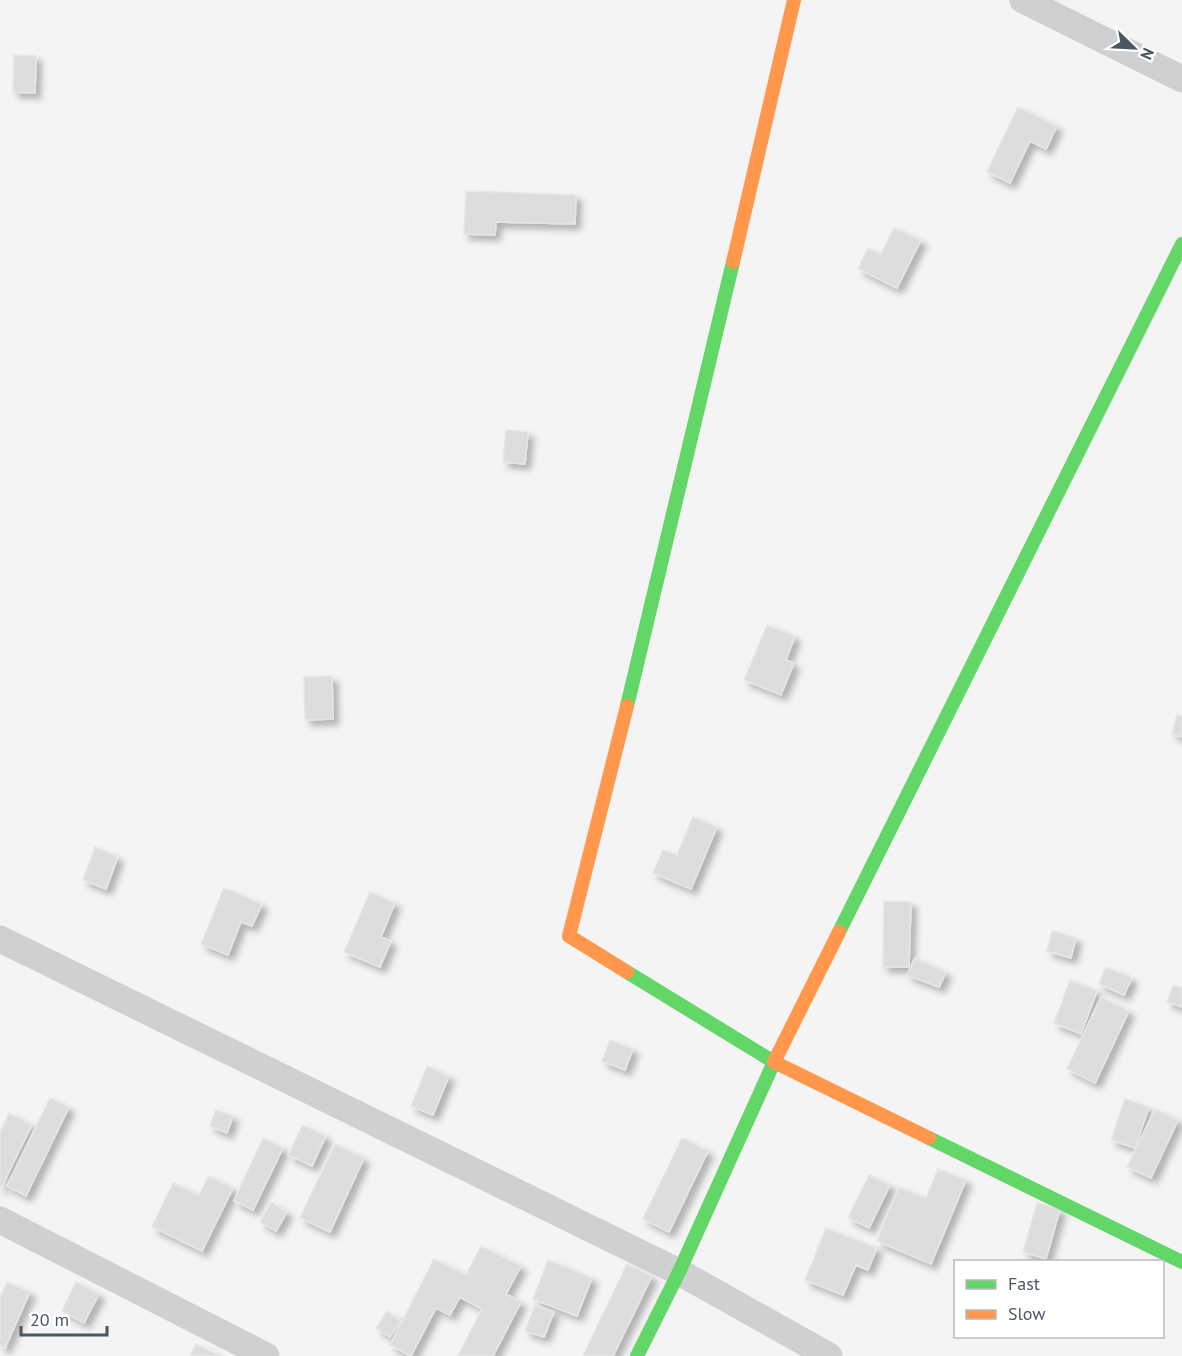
<svg xmlns="http://www.w3.org/2000/svg" width="1182" height="1356" font-family="'PT Sans',sans-serif">
	<style>
		.building { fill: #ddddde; stroke: #e5e6e7; stroke-width: 1.5; filter: url(#shadow) }
		.lines { fill: none; stroke-linecap: round; stroke-linejoin: round }
		.street { stroke: #ced0d2; stroke-width: 27 }
		.fast { stroke: #63d668; stroke-width: 14 }
		.slow { stroke: #ff974d; stroke-width: 14 }
	</style>
	<defs>
		<filter id="shadow"><feDropShadow dx="5.5" dy="5.5" stdDeviation="3" flood-color="#0004"/></filter>
	</defs>
	<rect width="100%" height="100%" fill="#f4f4f4"/>
	<path class="building" d="M14,55L36,56L35,93L13,92Z
		M1018,107L1057,126L1046,149L1030,141L1010,183L987,172Z
		M466,191L576,195L575,224L496,222L495,235L464,234Z
		M894,228L921,240L897,288L858,269L868,248L881,254Z
		M506,430L528,432L525,464L503,462Z
		M767,625L795,636L786,660L794,663L781,695L744,680Z
		M332,676L333,719L305,720L304,677Z
		M1177,715L1182,716V737L1172,734Z
		M693,817L717,827L691,889L653,873L663,850L677,855Z
		M95,847L118,857L106,889L83,880Z
		M224,888L262,904L252,926L241,922L228,955L201,944Z
		M370,892L395,903L381,937L391,941L380,967L344,952Z
		M884,901L911,902L909,967H883Z
		M1052,931L1076,938L1071,958L1047,951Z
		M915,958L946,972L939,987L907,975Z
		M1106,967L1132,978L1124,995L1099,984Z
		M1070,980L1097,991L1081,1034L1054,1023Z
		M1173,985L1182,988V1007L1167,1002Z
		M1101,997L1129,1011L1095,1083L1067,1069Z
		M610,1040L633,1049L625,1070L602,1061Z
		M427,1066L449,1076L433,1115L411,1106Z
		M50,1098L69,1107L26,1196L7,1186Z
		M1125,1099L1149,1107L1135,1148L1111,1140Z
		M1155,1109L1178,1120L1151,1178L1127,1167Z
		M216,1110L233,1116L227,1133L210,1126Z
		M9,1113L32,1125L0,1190V1132Z
		M303,1125L326,1136L312,1166L288,1155Z
		M263,1138L283,1148L253,1210L234,1201Z
		M682,1138L708,1151L669,1232L643,1219Z
		M335,1144L364,1158L330,1232L300,1218Z
		M938,1169L966,1180L931,1264L877,1241L899,1187L926,1198Z
		M869,1175L890,1185L869,1228L848,1218Z
		M209,1176L233,1188L202,1251L152,1227L173,1183L199,1195Z
		M271,1202L287,1212L276,1231L260,1222Z
		M1037,1203L1060,1209L1046,1259L1023,1252Z
		M826,1228L877,1248L868,1270L856,1265L843,1295L805,1280Z
		M481,1246L521,1266L506,1294L521,1302L493,1356H458L482,1309L460,1297L450,1315L436,1308L411,1356L390,1345L434,1259L466,1275Z
		M548,1260L592,1278L577,1316L533,1299Z
		M627,1264L652,1276L613,1356H583Z
		M7,1282L30,1292L5,1348L0,1346V1297Z
		M76,1282L99,1294L84,1323L62,1311Z
		M535,1305L554,1312L544,1337L525,1331Z
		M387,1311L401,1321L390,1337L376,1328Z
		M196,1344L216,1354L215,1356H190Z"/>
	<g class="lines">
		<path class="street" d="M1023,0L1182,79
			M0,939L679,1272L829,1356
			M0,1220L266,1356"/>
		<path class="fast" d="M627,706L733,262
			M839,932L1182,244
			M627,972L774,1062L679,1272L637,1356
			M929,1138L1182,1262"/>
		<path class="slow" d="M733,262L794,0
			M627,706L569,936L627,972
			M839,932L774,1062L929,1138"/>
	</g>
	<rect x="954" y="1260" width="210" height="78" fill="#ffffff" stroke="#b7bbc0" stroke-width="1.5"/>
	<rect x="966" y="1280" width="30" height="9" fill="#63d668" stroke="#b7bbc0" stroke-width="1.5"/>
	<text x="1008" y="1290" font-size="18" fill="#4a5661">Fast</text>
	<rect x="966" y="1310" width="30" height="9" fill="#ff974d" stroke="#b7bbc0" stroke-width="1.5"/>
	<text x="1008" y="1320" font-size="18" fill="#4a5661">Slow</text>
	<g transform="translate(1134 48) rotate(114)" stroke="#ffffff" stroke-width="4.5" paint-order="stroke">
	<path d="M0-4.5L10 22L0 15L-10 22Z" fill="#4a5661"/>
	<text y="-9" font-size="16" font-weight="bold" text-anchor="middle" fill="#4a5661">N</text>
	</g>
	<path d="M21 1326v9h86v-9" fill="none" stroke="#4a5661" stroke-width="3"/>
	<text x="30" y="1326" font-size="18" fill="#4a5661" stroke="#ffffff" stroke-width="4.5" paint-order="stroke">20 m</text>
</svg>
